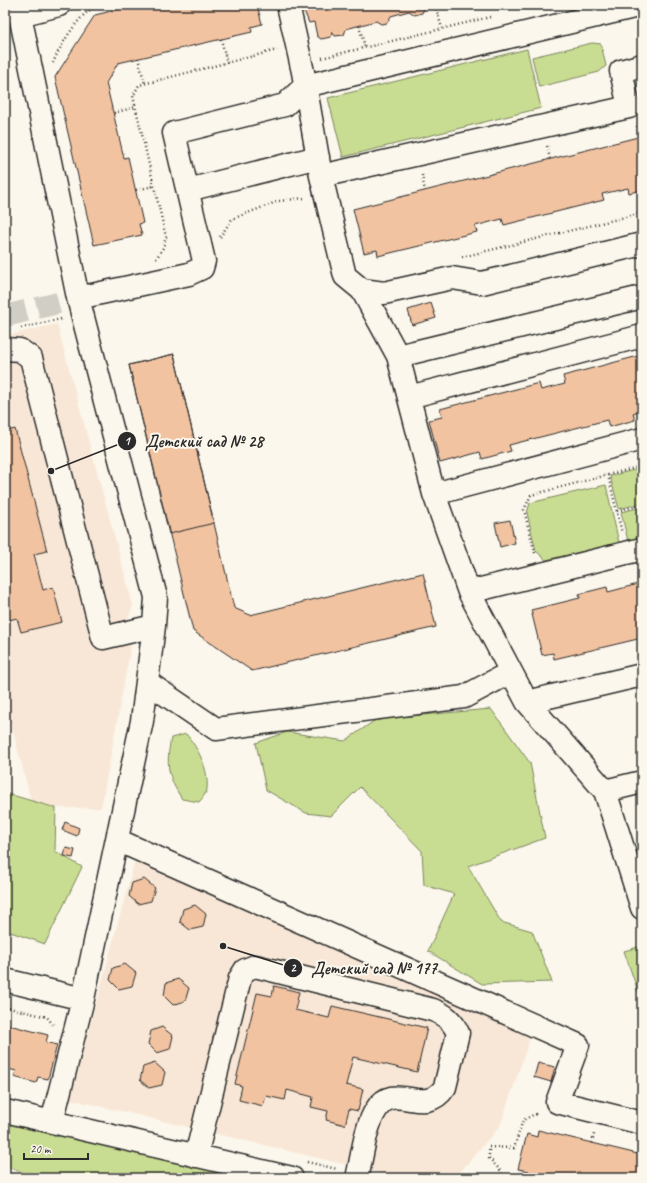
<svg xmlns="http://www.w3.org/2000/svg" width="647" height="1183" font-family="Caveat,sans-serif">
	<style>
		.built { fill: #f8e7d6 }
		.green { fill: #c9dd92; stroke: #7a845e }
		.building { fill: #f2c3a1; stroke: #2b2b2b }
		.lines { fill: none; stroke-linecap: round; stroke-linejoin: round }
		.minor-tunnel { stroke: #d1cec5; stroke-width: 22; stroke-dasharray: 22 11; stroke-linecap: butt }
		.minor-casing { stroke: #2b2b2b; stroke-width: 25 }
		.path { stroke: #2b2b2b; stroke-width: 2.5; stroke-dasharray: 1 3; stroke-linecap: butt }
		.minor { stroke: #fbf7ec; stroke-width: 22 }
		.leader { fill: none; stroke: #2b2b2b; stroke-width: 1.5 }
		.callout-dot { fill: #2b2b2b; stroke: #fbf7ec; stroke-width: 1.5 }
		.mark-label { font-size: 12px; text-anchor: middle; font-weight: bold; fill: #fff }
		.callout-label { font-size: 17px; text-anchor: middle; font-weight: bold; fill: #2b2b2b; stroke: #fbf7ec; stroke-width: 4; stroke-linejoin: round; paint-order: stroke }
	</style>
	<rect width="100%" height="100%" fill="#fbf7ec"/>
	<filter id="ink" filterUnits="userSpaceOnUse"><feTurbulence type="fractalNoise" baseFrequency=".025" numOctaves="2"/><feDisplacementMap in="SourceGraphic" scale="8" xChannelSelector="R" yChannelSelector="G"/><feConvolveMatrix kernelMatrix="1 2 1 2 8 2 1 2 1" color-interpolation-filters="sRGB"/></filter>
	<g filter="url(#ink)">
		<path class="built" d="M57,324L133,605L126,625L131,645L101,808H33L5,700V336Z
			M136,857L531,1035L500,1126L455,1178H402L70,1099Z"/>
		<path class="green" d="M592,43L601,44L606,66L599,72L539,87L532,57Z
			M527,49L541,108L343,157L328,98Z
			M642,468V503L619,509L610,476Z
			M606,485L619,543L546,560L536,551L527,513L530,503Z
			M642,507V537L628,541L621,512Z
			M491,709L530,763L545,838L468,866L501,922L532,931L552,982L482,984L428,951L454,894L424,885L422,851L360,787L331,816L306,813L266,790L256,743L287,732L345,741L377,719Z
			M186,734C198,748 209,769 207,789C206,793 202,799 199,802L182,799C167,776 166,764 171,738Z
			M5,793L56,808L55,851L82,867L45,944L5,930Z
			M642,946V1003L624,951Z
			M5,1116L250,1178H38L5,1166Z"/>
		<path class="building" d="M136,5H257L262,24L251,27L252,32L118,63L106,83L124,158L128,157L143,223L139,224L142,235L94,245L55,77L95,15Z
			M299,5H433L425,7L422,13L415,15L409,11L391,16L387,23L381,24L376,21L346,29L344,35L335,36L332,32L331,37L321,39L317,36L314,22L309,23L305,13L300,11Z
			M642,136V190L629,193L628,188L602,194L604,200L504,225L502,219L475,226L477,232L378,256L377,250L364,253L353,209Z
			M431,303L436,318L412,325L408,310Z
			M174,354L234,608L250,615L423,573L436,627L252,671L193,631L129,365Z
			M174,354L214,523L169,534L129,365Z
			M642,355V410L633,413L635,420L609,427L607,420L509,445L511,451L482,459L480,452L440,463L429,420L442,417L440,409L539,383L541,390L565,384L563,376Z
			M15,429L47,551L34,554L43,590L53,587L62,622L21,632L17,618L5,621V432Z
			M510,520L515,543L500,547L495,523Z
			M642,583V638L554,659L553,653L542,655L531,610L580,598L579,594L607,587L608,592Z
			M65,822L79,828L77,836L62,830Z
			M66,848L75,850L73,858L64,856Z
			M144,879L155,888L151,901L138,904L129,896L132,883Z
			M195,905L206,914L203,927L190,930L180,922L183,909Z
			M125,964L136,973L132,986L119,989L110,980L113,968Z
			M178,979L189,988L185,1001L173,1005L164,996L166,983Z
			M274,986L299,992L295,1010L329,1018L332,1006L427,1028L417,1072L353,1057L346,1085L363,1089L358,1111L349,1109L345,1125L326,1120L328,1111L311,1107L313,1097L287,1090L285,1100L266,1096L263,1106L239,1100L242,1086L235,1084L257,993L272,996Z
			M5,1024L48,1035L46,1042L57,1045L48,1079L38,1077L36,1083L14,1077L16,1071L5,1068Z
			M162,1027L173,1036L170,1049L157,1053L148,1044L151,1031Z
			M155,1063L165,1072L162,1085L149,1088L140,1080L143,1067Z
			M538,1063L555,1067L551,1082L534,1077Z
			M538,1130L642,1155L640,1160L642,1161V1178H527L529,1171L518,1169L527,1134L537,1137Z"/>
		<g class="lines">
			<path class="minor-tunnel" d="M5,316L78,298"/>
			<g class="minor-casing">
				<path id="minor" d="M18,5L78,298L156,597L154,626L142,721L83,999L52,1122
					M288,5L303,72L321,176L345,276L362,290L384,293L452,278L482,283L642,244
					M20,15L59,5
					M321,176L629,107L621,71L642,65
					M188,190L318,157
					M362,290L398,356L434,494L469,592L527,702
					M78,298L189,274L202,268L204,261L174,133L285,105L305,86L642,5
					M5,349L20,350L31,358L103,638L154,626
					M398,356L642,297
					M409,397L642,336
					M434,494L642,439
					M469,592L642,549
					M642,675L527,702L605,791L642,908
					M147,682L216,729L464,697L511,672
					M605,791L642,782
					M117,840L578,1045L557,1102L642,1123
					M5,980L83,999
					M5,1111L292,1178
					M196,1156L240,978L245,970L255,966L433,1010C445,1015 452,1020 458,1033L445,1087C424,1119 395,1079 376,1110C365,1127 362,1158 357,1178"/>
			</g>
			<path class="path" d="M435,5L442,28
				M359,26L365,47
				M221,39L227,63
				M138,58L145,84
				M322,58L490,17
				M53,63C59,48 77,18 90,10C95,7 103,6 108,5
				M114,113L135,107
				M637,126L640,137
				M547,146L550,159
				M422,175L425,191
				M136,190L154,186
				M220,237L232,219L279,201L304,198
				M462,257L642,213
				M156,259L163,248L166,237L133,96L139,85L277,50
				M21,328L61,319
				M608,475L622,533
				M617,511L642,505
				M535,553L524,510L531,495L642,466
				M5,1007L47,1017L54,1026
				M592,1143L594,1134
				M307,1162L337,1169
				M503,1178L501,1171L489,1158V1147L514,1148L523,1120L535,1114L539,1115"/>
			<use href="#minor" class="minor"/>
		</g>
	</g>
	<path class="leader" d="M51 471L127 441M223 946L293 968"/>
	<g class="callout-dot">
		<circle cx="51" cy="471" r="4"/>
		<circle cx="223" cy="946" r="4"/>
		<circle cx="127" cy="441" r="10"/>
		<circle cx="293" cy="968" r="10"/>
	</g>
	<g class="mark-label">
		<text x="127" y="445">1</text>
		<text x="293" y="972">2</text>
	</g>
	<g class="callout-label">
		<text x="204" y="447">Детский сад № 28</text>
		<text x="374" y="974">Детский сад № 177</text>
	</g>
	<rect width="647" height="1183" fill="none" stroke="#fbf7ec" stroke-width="20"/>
	<rect x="10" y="10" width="627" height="1163" fill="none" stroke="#2b2b2b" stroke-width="1.5" filter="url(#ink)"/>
	<path d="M24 1153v6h64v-6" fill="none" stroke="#2b2b2b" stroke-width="2"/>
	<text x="30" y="1153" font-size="12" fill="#2b2b2b" stroke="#fbf7ec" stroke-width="3" paint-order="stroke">20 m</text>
</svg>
